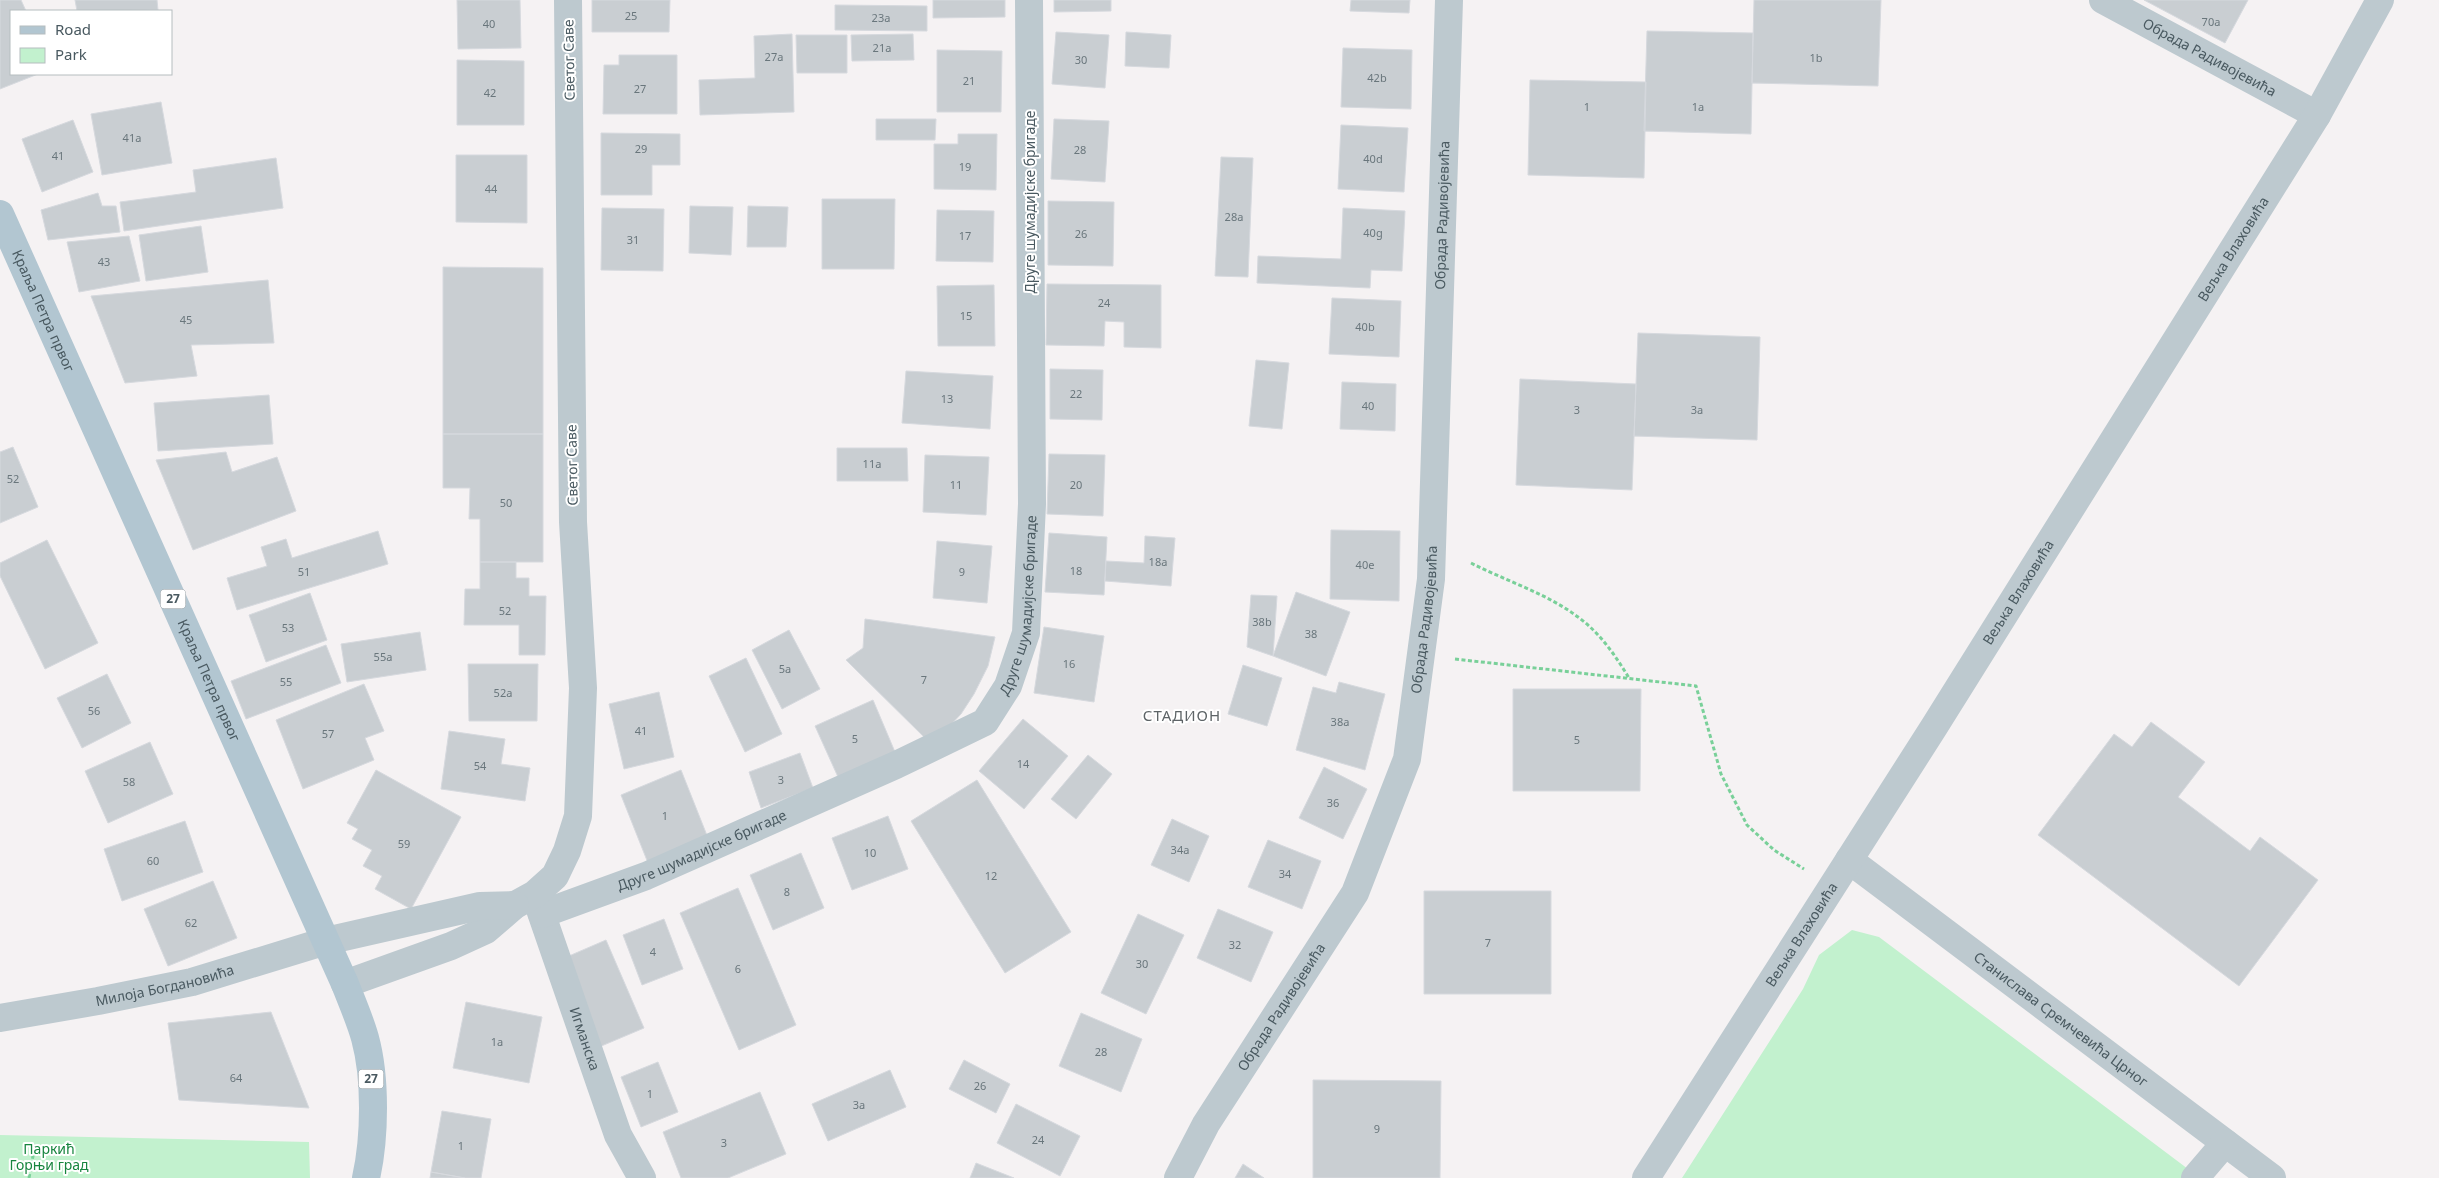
<svg xmlns="http://www.w3.org/2000/svg" width="2439" height="1178" font-family="'Noto Sans',sans-serif">
	<style>
		.green { fill: #c2f1ce }
		.building { fill: #c9ced2; stroke: #d6d9de }
		.lines { fill: none; stroke-linecap: round; stroke-linejoin: round }
		.path { stroke: #79d099; stroke-width: 3; stroke-dasharray: 4 2.5; stroke-linecap: butt }
		.minor { stroke: #bdc9cf; stroke-width: 28 }
		.major { stroke: #b2c6d1; stroke-width: 28 }
		.labels { text-anchor: middle; stroke-width: 4; stroke-linejoin: round; paint-order: stroke }
		.number-label { font-size: 11px; fill: #69767c }
		.shield { fill: #fff; stroke: #808b90; stroke-width: 1 }
		.shield-label { font-size: 12px; font-weight: bold; fill: #495960 }
		.street-label { font-size: 14px; fill: #495960; stroke: #fff }
		.park-label { font-size: 14px; fill: #17853f; stroke: #fff }
		.neighbourhood-label { font-size: 15px; letter-spacing: 1px; fill: #5e6467; stroke: #fff }
	</style>
	<rect width="100%" height="100%" fill="#f5f2f3"/>
	<path class="green" d="M1852,930L1879,937L2200,1178H1682L1803,989L1819,955Z
		M0,1135L309,1142L310,1178H0Z"/>
	<path class="building" d="M0,0H21L26,11H11V74H38L0,89Z
		M75,0H157L158,10L77,11Z
		M457,0H520L521,48L458,49Z
		M592,0H670L669,32H592Z
		M933,0H1005V17L933,18Z
		M1054,0H1111V11L1054,12Z
		M1351,0H1410L1409,13L1350,11Z
		M1754,0H1881L1878,86L1752,83Z
		M2144,0H2248L2225,43Z
		M835,5L927,6V31L835,30Z
		M1647,31L1753,33L1751,134L1644,131Z
		M1056,32L1109,35L1105,88L1052,84Z
		M1126,32L1171,35L1169,68L1125,66Z
		M792,34L794,112L700,115L699,80L755,78L754,36Z
		M913,34L914,60L852,61L851,35Z
		M796,35H847V73H797Z
		M1343,48L1412,50L1411,109L1341,107Z
		M937,50L1002,51L1001,112H937Z
		M619,55H677V114H603L604,65H619Z
		M457,60L524,61V125H457Z
		M1530,80L1646,82L1644,178L1528,175Z
		M161,102L172,163L102,175L91,114Z
		M876,119H936L935,140H876Z
		M1054,119L1109,121L1105,182L1051,179Z
		M73,120L93,172L42,192L22,139Z
		M1341,125L1408,128L1404,192L1338,189Z
		M601,133L680,134V165H652V195H601Z
		M958,134H997L996,190L934,189V144H958Z
		M456,155H527V223L456,222Z
		M1221,157L1253,158L1248,277L1215,276Z
		M276,158L283,208L124,231L120,202L196,192L193,170Z
		M98,193L102,206H116L120,232L48,240L41,210Z
		M822,199H895L894,269H822Z
		M1048,201L1114,202L1113,266L1048,265Z
		M690,206L733,207L731,255L689,253Z
		M748,206L788,207L786,247H747Z
		M602,208L664,209L663,271L601,270Z
		M1343,208L1405,211L1402,271L1371,270L1370,288L1257,283L1258,256L1341,259Z
		M937,210L994,211L993,262L936,261Z
		M201,226L208,272L146,281L139,235Z
		M129,236L140,281L79,292L67,242Z
		M443,267L543,268V434H443Z
		M268,280L274,343L191,345L197,376L125,383L91,296Z
		M1047,284L1161,285V348L1124,347V322L1105,321L1104,346L1046,345Z
		M994,285L995,346H938L937,286Z
		M1332,298L1401,301L1399,357L1329,354Z
		M1638,333L1760,337L1757,440L1634,436Z
		M1256,360L1289,363L1282,429L1249,426Z
		M1050,369L1103,370L1102,420L1050,419Z
		M906,371L993,376L990,429L902,423Z
		M1520,379L1636,384L1632,490L1516,485Z
		M1342,382L1396,384L1395,431L1340,429Z
		M269,395L273,444L158,451L154,403Z
		M443,434H543V562H480V519H469L470,488H443Z
		M13,447L38,507L0,523V452Z
		M837,448H907L908,481H837Z
		M226,452L232,472L277,457L296,511L193,550L156,460Z
		M1049,454L1105,455L1103,516L1047,514Z
		M925,455L989,457L986,515L923,512Z
		M1331,530L1400,531L1399,601L1330,599Z
		M378,531L388,564L237,610L227,578L267,566L261,547L286,539L292,558Z
		M1049,533L1107,537L1104,595L1045,592Z
		M1145,536L1175,538L1171,586L1105,581L1106,561L1144,563Z
		M47,540L98,643L45,669L0,576V563Z
		M937,541L992,546L987,603L933,598Z
		M480,562H516V578H529V596H546L545,655H519V625H464L465,589H480Z
		M1296,592L1350,612L1326,676L1273,656Z
		M310,593L327,640L266,662L249,615Z
		M1251,595L1277,596L1273,656L1247,647Z
		M865,619L995,637L988,666L974,694L961,714L946,730L927,740L846,660L863,648Z
		M1044,627L1104,636L1094,702L1034,693Z
		M789,630L820,689L782,709L752,650Z
		M420,632L426,670L347,682L341,644Z
		M326,645L341,683L246,719L231,681Z
		M746,658L782,734L745,752L709,676Z
		M468,664H538L537,721H469Z
		M1243,665L1282,678L1267,726L1228,714Z
		M107,674L131,723L82,748L57,698Z
		M1339,682L1385,694L1365,770L1296,750L1313,687L1336,693Z
		M364,684L384,731L365,738L374,760L303,789L276,720Z
		M1513,689H1641L1640,791H1513Z
		M659,692L674,757L624,769L609,704Z
		M873,700L895,752L838,777L815,726Z
		M1023,719L1068,756L1024,809L979,771Z
		M2151,722L2205,762L2178,797L2250,851L2260,837L2318,880L2239,986L2038,835L2114,734L2132,747Z
		M449,731L505,739L501,764L530,768L525,801L441,789Z
		M150,742L173,794L108,823L85,771Z
		M800,753L813,788L761,808L749,772Z
		M1088,755L1112,774L1076,819L1051,799Z
		M1324,767L1367,789L1343,839L1299,818Z
		M376,770L461,817L411,909L375,889L382,876L363,866L372,850L352,839L358,829L347,823Z
		M681,770L708,838L648,863L621,795Z
		M977,780L1071,932L1005,973L911,821Z
		M888,816L908,869L852,890L832,838Z
		M1172,819L1209,836L1189,882L1151,865Z
		M185,821L203,872L122,901L104,849Z
		M1268,840L1321,861L1302,909L1248,887Z
		M801,853L824,908L773,930L750,875Z
		M213,881L237,938L168,966L144,909Z
		M738,888L796,1025L739,1050L680,913Z
		M1424,891H1551V994H1424Z
		M1218,909L1273,932L1251,982L1197,958Z
		M1138,914L1184,935L1146,1014L1101,993Z
		M664,919L683,969L642,985L623,935Z
		M606,940L644,1028L599,1047L562,959Z
		M466,1002L542,1017L529,1083L453,1068Z
		M271,1012L309,1108L179,1100L168,1023Z
		M1081,1013L1142,1039L1121,1092L1059,1066Z
		M964,1060L1010,1084L996,1113L949,1089Z
		M658,1062L678,1112L641,1127L621,1077Z
		M890,1070L906,1107L828,1141L812,1104Z
		M1313,1080L1441,1081L1440,1178H1313Z
		M760,1092L786,1154L728,1178H681L663,1132Z
		M1016,1104L1080,1136L1060,1176L997,1143Z
		M442,1111L491,1119L481,1178H465L431,1172Z
		M976,1163L1014,1178H970Z
		M1243,1164L1264,1178H1235Z
		M431,1172L465,1178H430Z"/>
	<g class="lines">
		<path class="path" d="M1471,563C1506,581 1546,593 1578,617C1600,633 1615,655 1629,678
			M1455,659L1696,686L1721,774L1747,825L1774,850L1804,869
			M29,1178L35,1145"/>
		<g class="minor">
			<path id="s1" d="M2103,0L2317,115"/>
			<path id="s2" d="M1849,860L2272,1178"/>
			<path id="s3" d="M536,898L618,1135L642,1178"/>
			<path id="s4" d="M542,914L646,876L896,765L985,722L1008,686L1026,633L1032,504L1029,0"/>
			<path d="M345,984L451,946L486,930L515,905L535,894L555,876L567,851L578,816L583,688L573,522L568,0"/>
			<path id="s5" d="M0,1018L98,1001L192,982L326,941L480,906L515,905"/>
			<path id="s6" d="M1178,1178L1206,1124L1355,893L1407,759L1431,579L1449,0"/>
			<path id="s7" d="M1646,1178L1934,727L2317,115L2380,0"/>
			<path d="M2195,1178L2225,1143"/>
		</g>
		<path class="major" id="s8" d="M0,214L345,984C352,1002 360,1020 365,1038C376,1078 375,1138 366,1178"/>
	</g>
	<g class="labels">
		<g class="number-label">
			<text x="631" y="20">25</text>
			<text x="881" y="22">23a</text>
			<text x="2211" y="26">70a</text>
			<text x="489" y="28">40</text>
			<text x="882" y="52">21a</text>
			<text x="774" y="61">27a</text>
			<text x="1816" y="62">1b</text>
			<text x="1081" y="64">30</text>
			<text x="1377" y="82">42b</text>
			<text x="969" y="85">21</text>
			<text x="640" y="93">27</text>
			<text x="490" y="97">42</text>
			<text x="1587" y="111">1</text>
			<text x="1698" y="111">1a</text>
			<text x="132" y="142">41a</text>
			<text x="641" y="153">29</text>
			<text x="1080" y="154">28</text>
			<text x="58" y="160">41</text>
			<text x="1373" y="163">40d</text>
			<text x="965" y="171">19</text>
			<text x="491" y="193">44</text>
			<text x="1234" y="221">28a</text>
			<text x="1373" y="237">40g</text>
			<text x="1081" y="238">26</text>
			<text x="965" y="240">17</text>
			<text x="633" y="244">31</text>
			<text x="104" y="266">43</text>
			<text x="1104" y="307">24</text>
			<text x="966" y="320">15</text>
			<text x="186" y="324">45</text>
			<text x="1365" y="331">40b</text>
			<text x="1076" y="398">22</text>
			<text x="947" y="403">13</text>
			<text x="1368" y="410">40</text>
			<text x="1577" y="414">3</text>
			<text x="1697" y="414">3a</text>
			<text x="872" y="468">11a</text>
			<text x="13" y="483">52</text>
			<text x="956" y="489">11</text>
			<text x="1076" y="489">20</text>
			<text x="506" y="507">50</text>
			<text x="1158" y="566">18a</text>
			<text x="1365" y="569">40e</text>
			<text x="1076" y="575">18</text>
			<text x="304" y="576">51</text>
			<text x="962" y="576">9</text>
			<text x="505" y="615">52</text>
			<text x="1262" y="626">38b</text>
			<text x="288" y="632">53</text>
			<text x="1311" y="638">38</text>
			<text x="383" y="661">55a</text>
			<text x="1069" y="668">16</text>
			<text x="785" y="673">5a</text>
			<text x="924" y="684">7</text>
			<text x="286" y="686">55</text>
			<text x="503" y="697">52a</text>
			<text x="94" y="715">56</text>
			<text x="1340" y="726">38a</text>
			<text x="641" y="735">41</text>
			<text x="328" y="738">57</text>
			<text x="855" y="743">5</text>
			<text x="1577" y="744">5</text>
			<text x="1023" y="768">14</text>
			<text x="480" y="770">54</text>
			<text x="781" y="784">3</text>
			<text x="129" y="786">58</text>
			<text x="1333" y="807">36</text>
			<text x="665" y="820">1</text>
			<text x="404" y="848">59</text>
			<text x="1180" y="854">34a</text>
			<text x="870" y="857">10</text>
			<text x="153" y="865">60</text>
			<text x="1285" y="878">34</text>
			<text x="991" y="880">12</text>
			<text x="787" y="896">8</text>
			<text x="191" y="927">62</text>
			<text x="1488" y="947">7</text>
			<text x="1235" y="949">32</text>
			<text x="653" y="956">4</text>
			<text x="1142" y="968">30</text>
			<text x="738" y="973">6</text>
			<text x="497" y="1046">1a</text>
			<text x="1101" y="1056">28</text>
			<text x="236" y="1082">64</text>
			<text x="980" y="1090">26</text>
			<text x="650" y="1098">1</text>
			<text x="859" y="1109">3a</text>
			<text x="1377" y="1133">9</text>
			<text x="1038" y="1144">24</text>
			<text x="724" y="1147">3</text>
			<text x="461" y="1150">1</text>
		</g>
		<g class="shield">
			<rect x="160.5" y="589.5" width="25" height="19" rx="4"/>
			<rect x="358.5" y="1069.5" width="25" height="19" rx="4"/>
		</g>
		<g class="shield-label">
			<text x="173" y="603">27</text>
			<text x="371" y="1083">27</text>
		</g>
		<g class="street-label">
			<text dy="5" stroke="none"><textPath href="#s1" startOffset="121">Обрада Радивојевића</textPath></text>
			<text transform="translate(569 60) rotate(-91)" y="5">Светог Саве</text>
			<text transform="translate(1030 202) rotate(-90)" y="5">Друге шумадијске бригаде</text>
			<text dy="5" stroke="none"><textPath href="#s6" startOffset="1025">Обрада Радивојевића</textPath></text>
			<text dy="5" stroke="none"><textPath href="#s7" startOffset="1099">Вељка Влаховића</textPath></text>
			<text dy="5" stroke="none"><textPath href="#s8" startOffset="106">Краља Петра првог</textPath></text>
			<text transform="translate(572 465) rotate(-91)" y="5">Светог Саве</text>
			<text dy="5" stroke="none"><textPath href="#s7" startOffset="694">Вељка Влаховића</textPath></text>
			<text dy="5" stroke="none"><textPath href="#s4" startOffset="608">Друге шумадијске бригаде</textPath></text>
			<text dy="5" stroke="none"><textPath href="#s6" startOffset="620">Обрада Радивојевића</textPath></text>
			<text dy="5" stroke="none"><textPath href="#s8" startOffset="511">Краља Петра првог</textPath></text>
			<text dy="5" stroke="none"><textPath href="#s4" startOffset="172">Друге шумадијске бригаде</textPath></text>
			<text dy="5" stroke="none"><textPath href="#s7" startOffset="289">Вељка Влаховића</textPath></text>
			<text dy="5" stroke="none"><textPath href="#s5" startOffset="168">Милоја Богдановића</textPath></text>
			<text dy="5" stroke="none"><textPath href="#s6" startOffset="200">Обрада Радивојевића</textPath></text>
			<text dy="5" stroke="none"><textPath href="#s2" startOffset="265">Станислава Сремчевића Црног</textPath></text>
			<text dy="5" stroke="none"><textPath href="#s3" startOffset="149">Игманска</textPath></text>
		</g>
		<g class="park-label">
			<text x="49" y="1154">Паркић<tspan x="49" dy="16">Горњи град</tspan></text>
		</g>
		<g class="neighbourhood-label">
			<text x="1182" y="721">СТАДИОН</text>
		</g>
	</g>
	<rect x="10" y="10" width="162" height="65" fill="#ffffff" stroke="#b6bdbf"/>
	<rect x="20" y="26" width="25" height="8" fill="#b2c6d1" stroke="#b6bdbf"/>
	<text x="55" y="35" font-size="15" fill="#495960">Road</text>
	<rect x="20" y="48" width="25" height="15" fill="#c2f1ce" stroke="#b6bdbf"/>
	<text x="55" y="60" font-size="15" fill="#495960">Park</text>
</svg>
